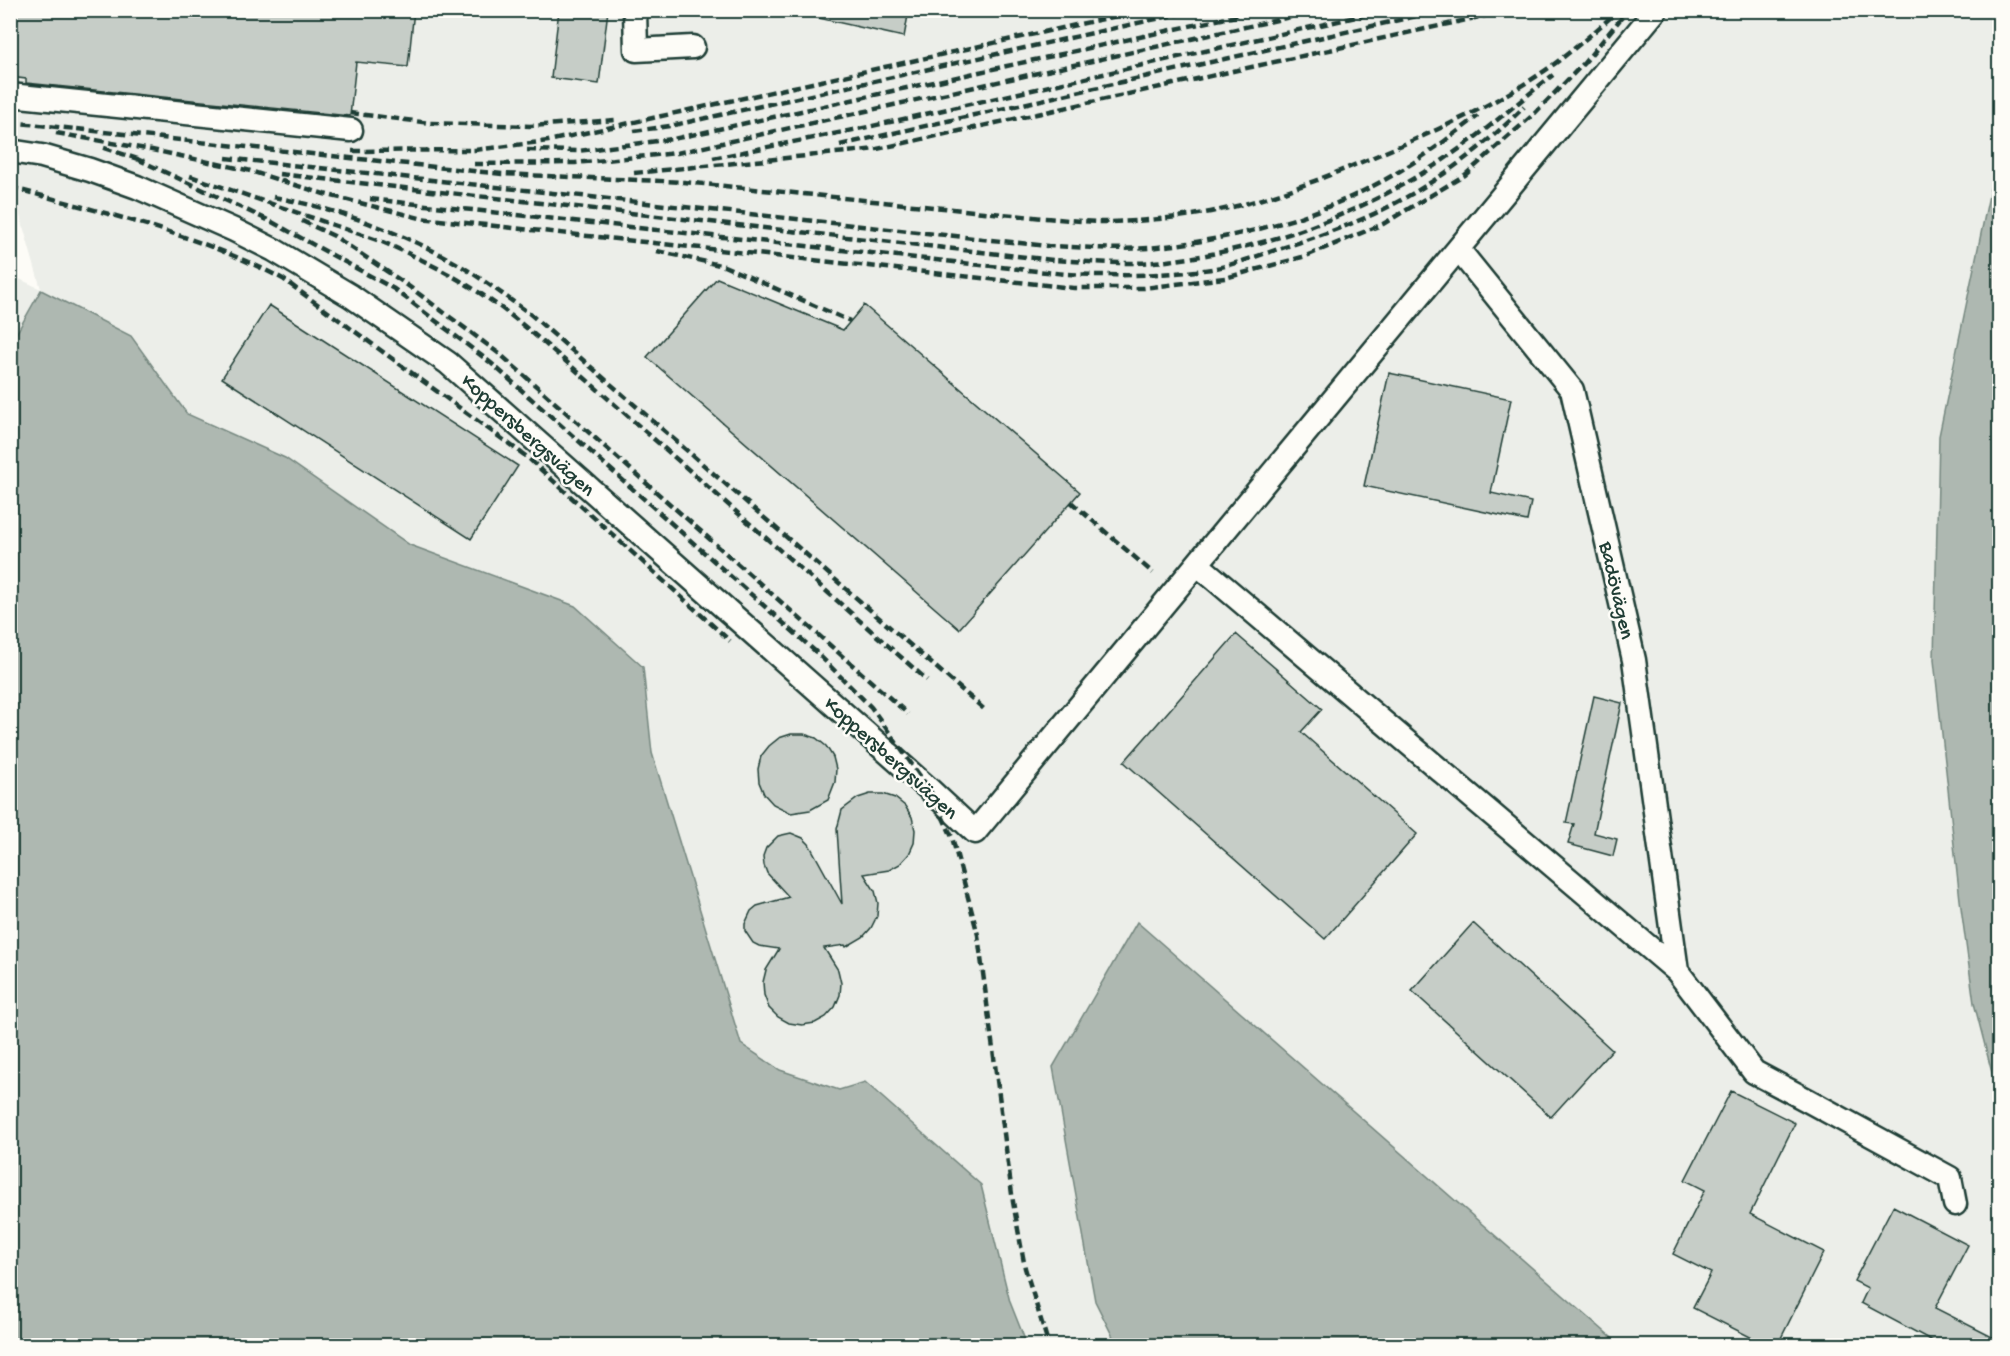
<svg xmlns="http://www.w3.org/2000/svg" width="2010" height="1356" font-family="'Gochi Hand',sans-serif">
	<style>
		.built { fill: #eceee9 }
		.water { fill: #aeb8b1; stroke: #75877f; stroke-width: 1.5 }
		.building { fill: #c6cdc7; stroke: #1f3d34; stroke-width: 1.5 }
		.lines { fill: none; stroke-linecap: round; stroke-linejoin: round }
		.minor-casing { stroke: #1f3d34; stroke-width: 27 }
		.minor { stroke: #fdfcf7; stroke-width: 22 }
		.rail { stroke: #1f3d34; stroke-width: 4.5; stroke-dasharray: 9 4.5; stroke-linecap: butt }
		.labels { text-anchor: middle; stroke-width: 5; stroke-linejoin: round; paint-order: stroke }
		.street-label { font-size: 21px; fill: #1f3d34; stroke: #fdfcf7 }
	</style>
	<rect width="100%" height="100%" fill="#fdfcf7"/>
	<filter id="ink" filterUnits="userSpaceOnUse"><feTurbulence type="fractalNoise" baseFrequency=".0167" numOctaves="2"/><feDisplacementMap in="SourceGraphic" scale="12" xChannelSelector="R" yChannelSelector="G"/><feConvolveMatrix kernelMatrix="1 2 1 2 8 2 1 2 1" color-interpolation-filters="sRGB"/></filter>
	<g filter="url(#ink)">
		<path class="built" d="M11,11H1999V147L1992,188L1934,660L1960,900L1974,1003L1999,1100V1345H1620L1137,922L1095,1301L1117,1345H1027L1010,1302L866,1082L839,1090L780,1070L741,1044L652,753L643,667L575,606L410,545L285,458L187,414L131,336L41,290L11,345V275L41,289L11,184Z"/>
		<path class="water" d="M1999,147V1100L1974,1003L1960,900L1934,660L1939,436Z
			M41,290L131,336L187,414L285,458L410,545L575,606L643,667L652,753L741,1044L780,1070L839,1090L865,1082L981,1185L1010,1302L1027,1345H11L10,345Z
			M1137,922L1620,1345H1117L1095,1301L1053,1067Z"/>
		<path class="building" d="M10,10H414L408,67L356,62L350,116L26,83V79L10,77Z
			M559,10H608L599,84L551,78Z
			M815,10H909L904,37L814,17Z
			M717,278L843,330L864,305L1080,492L959,629L647,357Z
			M269,305L518,466L471,539L222,378Z
			M1389,373L1511,399L1491,493L1531,502L1527,521L1364,486Z
			M1236,634L1322,709L1301,732L1417,834L1325,939L1124,762Z
			M1594,696L1622,703L1594,833L1617,839L1613,856L1568,844L1574,824L1566,823Z
			M791,734H804L816,738L826,746L833,757L836,769L835,782L828,800L810,810L791,813L773,804L764,794L759,782L758,769L761,756L769,746L779,738Z
			M870,794H883L895,798L905,806L912,817L915,830L914,843L909,854L900,864L889,870L864,874L875,891L878,903L877,916L871,928L863,937L846,947L845,945L824,948L838,970L841,983L840,995L835,1007L826,1017L815,1023L802,1025L789,1023L778,1017L769,1008L764,995L763,982L766,970L779,949L759,946L753,943L745,931V924L751,911L757,906L789,897L767,873L764,865L763,856L766,848L778,836L791,833L803,838L809,844L842,904L837,829L842,810L858,798Z
			M1473,923L1612,1050L1551,1117L1412,991Z
			M1731,1091L1795,1123L1750,1214L1824,1252L1777,1346H1768L1693,1308L1711,1273L1673,1254L1705,1190L1685,1180Z
			M1893,1206L1968,1245L1935,1308L2000,1341V1346H1942L1861,1303L1868,1288L1854,1281Z"/>
		<g class="lines">
			<g class="minor-casing">
				<path id="minor" d="M635,10L636,50L693,47
					M10,95L351,130
					M10,151L42,156L90,170L137,187L234,230L274,250L351,296L448,363L930,790L975,832L1656,10
					M1458,249L1572,390L1634,660L1677,971
					M1197,564L1677,971L1754,1072L1807,1100L1950,1178L1955,1204"/>
			</g>
			<use href="#minor" class="minor"/>
			<path class="rail" d="M350,113L430,123L530,126L616,120
				M10,122L502,174L684,182L1043,218C1063,219 1083,222 1102,222C1132,222 1163,219 1193,215C1258,205 1322,179 1383,153C1436,131 1489,107 1537,76C1566,57 1593,33 1619,10
				M634,131L670,126L1197,10
				M56,133L152,150L247,170L324,194L420,218L1074,288H1144L1225,278L1306,256L1383,224L1465,175L1534,114L1584,63L1628,10
				M840,145L1444,10
				M104,148L144,161
				M527,150L578,151L673,139L1263,10
				M352,151L475,150L548,141L1144,10
				M226,158L1048,246C1084,247 1122,251 1158,247C1231,239 1306,221 1371,187C1409,168 1444,142 1478,116
				M713,158L868,127L1387,10
				M137,159L272,222L394,289L491,363L816,652L871,707L930,790L952,837L978,935L1013,1202L1025,1268L1049,1346
				M474,164L575,163L677,153L1322,10
				M634,173L877,149L1512,10
				M279,174L1053,260C1091,262 1129,265 1167,261C1266,249 1366,213 1449,156C1485,132 1519,101 1553,75
				M190,176L380,241C418,257 456,276 490,300C515,317 538,338 562,358L927,680
				M10,187C103,213 198,234 283,279L527,457L730,641
				M273,197C332,207 404,233 456,263C481,278 505,296 529,313L985,710
				M370,199L1065,274C1114,276 1163,276 1211,269C1235,265 1259,255 1282,248C1316,237 1352,225 1384,209C1436,183 1483,148 1524,107
				M302,221L334,236L403,282L501,355L908,714
				M657,251L724,266L850,321
				M1071,502L1153,573"/>
		</g>
	</g>
	<g class="labels">
		<g class="street-label">
			<text transform="translate(529 434) rotate(42)" y="7">Koppersbergsvägen</text>
			<text transform="translate(1618 590) rotate(77)" y="7">Badövägen</text>
			<text transform="translate(892 757) rotate(42)" y="7">Koppersbergsvägen</text>
		</g>
	</g>
	<rect width="2010" height="1356" fill="none" stroke="#fdfcf7" stroke-width="36"/>
	<rect x="18" y="18" width="1974" height="1320" fill="none" stroke="#1f3d34" stroke-width="2" filter="url(#ink)"/>
</svg>
